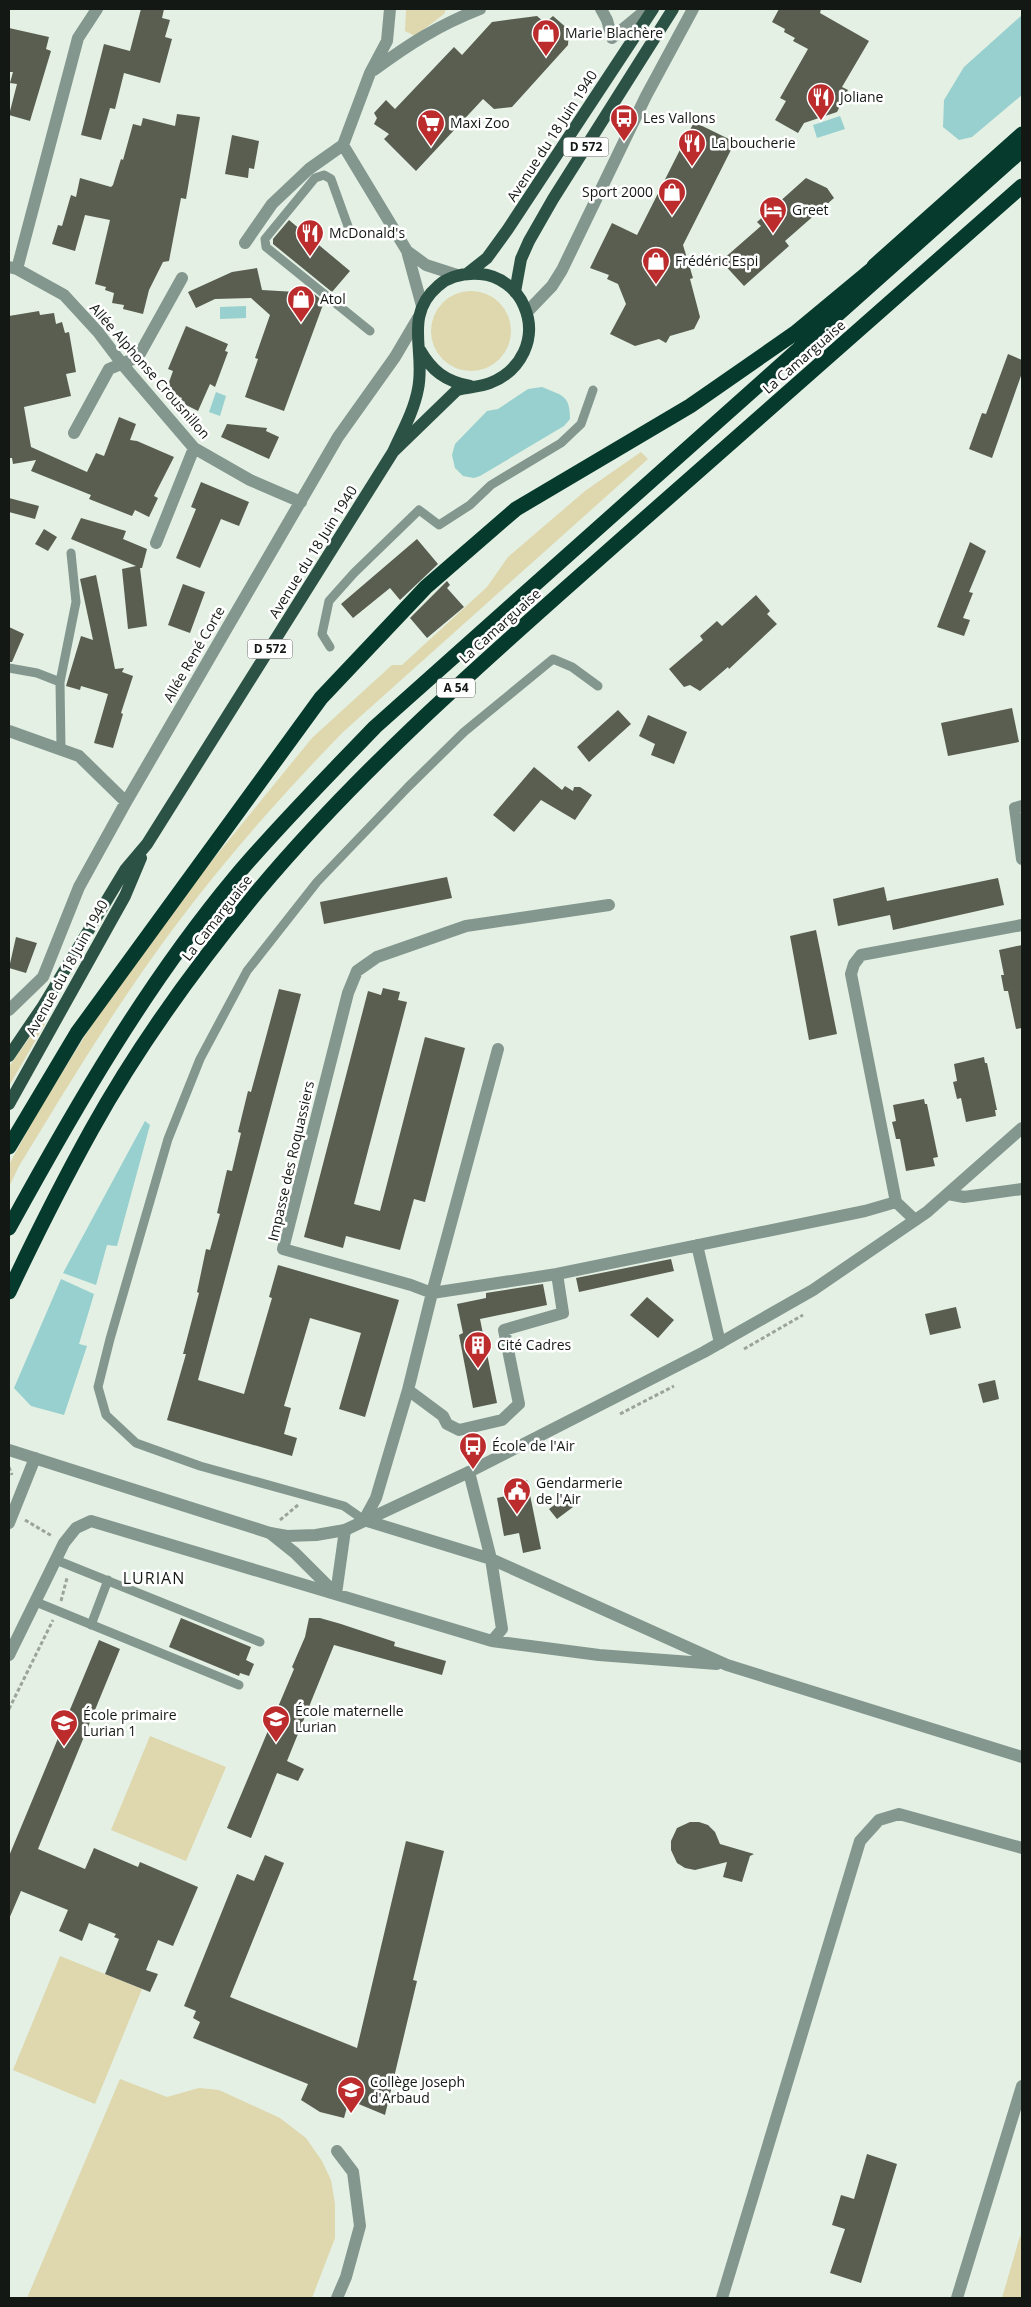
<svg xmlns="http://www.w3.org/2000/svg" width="1031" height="2307" font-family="'Open Sans',sans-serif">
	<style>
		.green { fill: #dfd7ad }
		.water { fill: #98d0cf }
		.building { fill: #595e50 }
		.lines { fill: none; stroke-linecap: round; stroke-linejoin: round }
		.path { stroke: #9ba49b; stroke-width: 3; stroke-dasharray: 4 2.5; stroke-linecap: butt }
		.service { stroke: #83978f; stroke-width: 9 }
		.minor { stroke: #83978f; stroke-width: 12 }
		.tertiary { stroke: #83978f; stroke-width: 12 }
		.primary { stroke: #2c5246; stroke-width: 12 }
		.motorway { stroke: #063a2d; stroke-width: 15 }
		.labels { text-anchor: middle; stroke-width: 5; stroke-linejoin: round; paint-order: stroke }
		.shield { fill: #fff; stroke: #5a5d5a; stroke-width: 1 }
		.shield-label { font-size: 12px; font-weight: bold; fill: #141814 }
		.poi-label { font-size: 14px; fill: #141814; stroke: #fff; text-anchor: start }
		.street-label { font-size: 14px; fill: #141814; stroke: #fff }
		.quarter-label { font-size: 16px; letter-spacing: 1px; fill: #141814; stroke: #fff }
	</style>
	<rect width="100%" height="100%" fill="#e3f0e3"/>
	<path class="green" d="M406,9H446L444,14L415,36L405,31Z
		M431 331a40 40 0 1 1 80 0a40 40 0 1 1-80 0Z
		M641,452L648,459L343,732C269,808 200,888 140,975C97,1037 58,1102 19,1166L9,1187V1165L12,1159L39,1110L114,989L180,900L312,738L392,665H402L487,587L508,557L585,491Z
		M41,1021L45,1024L9,1086V1067Z
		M150,1736L226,1767L186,1861L111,1830Z
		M60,1956L142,1989L95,2104L13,2070Z
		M120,2079L167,2097L199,2088L219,2090L280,2118L306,2138L322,2161L331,2180L335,2204V2238L312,2298H27Z
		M1022,2235V2298H1002L1020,2236Z"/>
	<path class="water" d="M1022,15V95L972,137L959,140L943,127L944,100L964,67Z
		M840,116L845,129L817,138L813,125Z
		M246,306V318L220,319V307Z
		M542,387C563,396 570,395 570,419L564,426L480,476L474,478L463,476L455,468L452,455L455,444L487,411L498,409L528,389Z
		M216,392L226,396L220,416L209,412Z
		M145,1121L150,1125L117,1246L107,1245L96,1285L63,1273Z
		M61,1279L94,1294L79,1344L87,1346L64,1415L31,1406L14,1388Z"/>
	<path class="building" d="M141,9H164L162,18L170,20L165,37L172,39L160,83L124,73L115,109L110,108L101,140L81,135L104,44L130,51Z
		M779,9H821L820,13L869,41L842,87L848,90L837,112L804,123L798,133L775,120L786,101L780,98L808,49L793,41L795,38L784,32L785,29L772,22Z
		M537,16L545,23L553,16L569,30L568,45L512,107L494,109L483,99L416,171L384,139L389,134L374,124L377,118L374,113L386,100L395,109L454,47L462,55L492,22Z
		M9,28L49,37L46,49L51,51L30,121L9,115L17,84L10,83L13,72H9Z
		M177,114L200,117L186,199L181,198L169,261L163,262L149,290L143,314L123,309L124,305L112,303L114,293L105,290L106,287L95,284L110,220L85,215L75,251L52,244L58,225L62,226L71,195L76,197L80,178L111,187L113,185L121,159L123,160L133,124L141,126L143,118L175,126Z
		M694,122L735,142L683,245L693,278L690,279L700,317L694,329L670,336L666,343L659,339L635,346L610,334L626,304L618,284L607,279L609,275L590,268L612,223L637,235Z
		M232,135L259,141L254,169L249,168L248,178L225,174Z
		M806,178L827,188L834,198L785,241L789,246L744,286L721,261L761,226L757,222Z
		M289,220L350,271L332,292L273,244V239Z
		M257,268L262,290L313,293L324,302L284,411L245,397L258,359L255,358L270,315L251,298L215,299L196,308L188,292L232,272Z
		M39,311L40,315L54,313L56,324L62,322L65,333L69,332L76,372L66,374L71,396L24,407L31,447L87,472L96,453L104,456L119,417L136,424L130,440L137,441L174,457L154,496L158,498L149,517L135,510L132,516L89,499L91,495L31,471L36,460L13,464L12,458H9V316Z
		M186,326L228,344L225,351L228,352L215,387L210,384L198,411L184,404L185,402L181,400L182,398L170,393L172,388L168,385L173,371L168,369Z
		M1008,354L1022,360V373L992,458L969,449L982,413L986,414Z
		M227,424L267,428L266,431L279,437L269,459L221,437Z
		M201,482L249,502L239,526L221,519L200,568L176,558L196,509L191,507Z
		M9,498L39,506L35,519L9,512Z
		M81,518L126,531L123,539L147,549L142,568H140L147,626L128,629L122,569L136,566L71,539Z
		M44,529L57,537L48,551L35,544Z
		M417,539L438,564L400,600L390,588L353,618L341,604Z
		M970,542L986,551L969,592L973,593L963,618L970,620L964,636L937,627Z
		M96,575L115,669L124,668L122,672L133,676L121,713L123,714L113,748L94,743L108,694L81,686L80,690L66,686L81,636L93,640L80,579Z
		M447,581L450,585L447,588L464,607L427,638L410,618Z
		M183,584L205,592L190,633L168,625Z
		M756,595L770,611L767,614L777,624L729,669L728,667L700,691L690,685L684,687L669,669L703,640L700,636L717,621L722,626Z
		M9,627L24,634L12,662H9Z
		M1012,708L1019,742L948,756L941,723Z
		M618,710L631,724L589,762L577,747Z
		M648,715L687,732L674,764L651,755L655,744L639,736Z
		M534,767L562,790L565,786L573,791L574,787H580L592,795L575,820L541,800L514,832L493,815Z
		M447,877L452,898L324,924L320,902Z
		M998,878L1004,905L893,930L890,915L838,926L833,899L884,887L887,901Z
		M816,930L837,1034L809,1040L790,936Z
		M16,937L37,943L26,973L9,968Z
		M1022,945V1028L1016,1029L1008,991H1004L1001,975H1004L999,950Z
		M383,988L400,992L398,1000L407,1002L354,1204L380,1211L425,1037L465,1048L425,1202L414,1199L400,1250L346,1236L343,1248L304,1237L368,991L381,995Z
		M279,989L301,994L198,1380L244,1394L272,1298L269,1297L278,1265L399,1300L365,1417L339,1409L361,1333L310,1318L284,1406L291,1408L284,1434L297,1438L292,1456L167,1420L186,1354H183L199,1293L197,1292L206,1249L210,1250L220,1214L217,1213L227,1170L232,1171L241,1133L238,1132L248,1091L251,1092Z
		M984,1057L985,1063H987L997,1110H995L996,1116L966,1122L961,1098L957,1099L953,1082L957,1081L954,1064Z
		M924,1099L925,1104H927L938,1157L933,1158L935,1166L906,1171L900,1139H896L894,1130L892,1122L896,1121L893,1105Z
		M671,1259L674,1271L579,1292L576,1278Z
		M543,1284L547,1305L480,1319L497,1403L473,1408L459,1335L463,1333L457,1304L486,1298V1293Z
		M647,1297L674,1320L658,1338L630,1315Z
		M956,1307L961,1328L930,1335L925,1314Z
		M995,1380L999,1399L983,1403L978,1384Z
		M527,1480L541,1549L523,1553L519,1533L504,1536L497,1498L514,1494L512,1483Z
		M565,1497L573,1507L557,1519L549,1509Z
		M181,1618L251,1647L246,1660L254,1664L249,1676L240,1673L239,1676L169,1647Z
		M309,1618H320L341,1624L395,1642L394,1646L446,1661L442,1675L334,1645L287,1761L304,1769L298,1781L277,1773L251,1838L227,1828L294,1669L292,1667L305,1637Z
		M99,1640L120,1649L38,1849L85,1869L94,1848L138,1867L140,1862L198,1887L173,1946L158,1940L146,1970L158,1974L150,1992L105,1974L119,1939L114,1937L116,1934L89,1923L82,1941L59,1931L68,1910L21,1891L9,1919V1856Z
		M690,1822H699L708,1825L715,1832L720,1844L754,1854L750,1856L742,1882L723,1877L727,1862L695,1870L685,1868L677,1863L671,1850V1841L677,1828Z
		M406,1841L444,1851L413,1980L417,1981L385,2115L349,2100L344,2118L320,2112L301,2100L308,2084L193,2038L200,2022L193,2018L196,2011L184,2006L237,1874L254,1881L265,1855L284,1863L230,1997L357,2048Z
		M867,2154L897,2164L861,2283L830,2273L845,2229L832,2225L841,2195L854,2199Z"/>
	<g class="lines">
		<path class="path" d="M744,1349L803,1315
			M620,1414L674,1386
			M9,1467L12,1475
			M25,1520L52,1536
			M280,1520L298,1505
			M61,1601L67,1578
			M9,1709L53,1620"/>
		<path class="service" d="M349,229L331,179L324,175L315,178L265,239L266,247L370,331
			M330,647L322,634L329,601L354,573L419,510L439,525L470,505L491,485L561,443L581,424L593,390
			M9,668L37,673L60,682
			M61,749L60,682L76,602L71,553
			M364,1520L344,1506L200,1466L136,1443L106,1415L98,1387L110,1339L168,1139L200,1059L247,971L317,882L408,787L464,732L553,659L572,667L598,686
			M56,1560L260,1642
			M36,1602L239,1685
			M91,1625L108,1580"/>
		<path class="minor" d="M390,9L387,41L370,73L343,145L407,251L422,306
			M601,9L607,20L612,38L647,9
			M374,70C409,44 439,25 480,9
			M245,243L272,204L309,169L343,145
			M407,251L426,265L457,275
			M9,267L17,269L64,295L98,332L123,365L194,448L250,480L301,502
			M17,269L78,38L97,9
			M527,312L552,286L562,270L646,96L693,9
			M74,433L109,369L138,357L182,278
			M156,543L194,448
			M9,731L79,756L126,802
			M1022,806L1015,808L1022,859
			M9,1010L43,977L79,887L126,802L338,437L395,357L418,318
			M498,1049L432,1293L411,1285L283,1249L348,993L357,971L377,957L466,926L609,905
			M948,1194L964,1197L1022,1189
			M896,1202L851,974L854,964L861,955L1022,925
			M915,1220L896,1202L865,1211L557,1274L432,1293L408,1390L376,1498L364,1520L491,1559L727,1665L1022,1757
			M697,1245L720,1343
			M408,1390L443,1416L447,1424L459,1430L502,1420L519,1404L504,1330L563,1313L557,1274
			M469,1472L491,1559L502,1629L492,1641
			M9,1523L35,1458
			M270,1533L295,1553L334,1592
			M336,1594L345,1530
			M9,1655L64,1543L76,1528L91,1521L492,1641L599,1655L717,1664
			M337,2151L353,2172L360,2226L346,2277L337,2298
			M722,2298L860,1841L879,1820L899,1814L1022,1848
			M957,2298L1022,2086"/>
		<path class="tertiary" d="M9,1450L270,1533L287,1536L316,1535L345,1530L469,1472L704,1352L813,1290L927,1212L1022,1128"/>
		<path class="primary" d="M468,273L487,258L508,229L653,9
			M515,292L521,259L529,241L553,199L673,9
			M420,350C432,371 445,381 470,386
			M9,1056L43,1006L125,870L147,844L393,452C402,432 414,411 418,389C426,351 403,316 438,286C450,275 465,273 480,274C499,275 517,289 524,306C538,338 521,371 490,383C480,387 468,387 457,390L393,452
			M9,1104L125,896L141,858"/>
		<path class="motorway" d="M874,266L1022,134
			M9,1147L77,1033L321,698L426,587L516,509L690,406L795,333L883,260
			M9,1228C76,1106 146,984 236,876C280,824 328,776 375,727L1022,150
			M9,1292C35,1237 62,1183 92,1129C138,1046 196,966 257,892C364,764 492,654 617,543C752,424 887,305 1022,186"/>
	</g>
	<defs>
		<g id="shop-pin" transform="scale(1.4375)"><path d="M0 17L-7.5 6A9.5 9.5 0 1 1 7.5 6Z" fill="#bc2c2d" stroke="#fff"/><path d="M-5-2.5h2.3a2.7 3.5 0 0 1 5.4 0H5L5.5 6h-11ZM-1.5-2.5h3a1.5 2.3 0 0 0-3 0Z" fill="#fff"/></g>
		<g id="restaurant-pin" transform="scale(1.4375)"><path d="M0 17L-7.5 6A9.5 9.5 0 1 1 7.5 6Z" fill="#bc2c2d" stroke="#fff"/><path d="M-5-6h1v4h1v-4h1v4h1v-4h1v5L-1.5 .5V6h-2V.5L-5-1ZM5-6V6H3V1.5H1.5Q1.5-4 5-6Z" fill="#fff"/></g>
		<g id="bus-pin" transform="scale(1.4375)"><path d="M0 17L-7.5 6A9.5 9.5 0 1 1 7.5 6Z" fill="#bc2c2d" stroke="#fff"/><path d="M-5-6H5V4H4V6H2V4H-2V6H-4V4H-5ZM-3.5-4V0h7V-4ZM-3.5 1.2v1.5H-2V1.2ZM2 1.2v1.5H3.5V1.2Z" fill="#fff"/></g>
		<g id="supermarket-pin" transform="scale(1.4375)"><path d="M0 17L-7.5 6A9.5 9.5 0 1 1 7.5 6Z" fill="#bc2c2d" stroke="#fff"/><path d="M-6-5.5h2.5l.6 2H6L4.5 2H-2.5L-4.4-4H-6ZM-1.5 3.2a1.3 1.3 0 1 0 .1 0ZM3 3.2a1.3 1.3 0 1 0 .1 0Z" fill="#fff"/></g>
		<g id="hotel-pin" transform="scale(1.4375)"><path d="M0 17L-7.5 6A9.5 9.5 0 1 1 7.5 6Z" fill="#bc2c2d" stroke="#fff"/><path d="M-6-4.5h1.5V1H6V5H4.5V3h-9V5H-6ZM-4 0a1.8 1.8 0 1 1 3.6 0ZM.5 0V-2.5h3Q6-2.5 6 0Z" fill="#fff"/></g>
		<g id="building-pin" transform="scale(1.4375)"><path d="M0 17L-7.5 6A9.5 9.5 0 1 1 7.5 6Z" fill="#bc2c2d" stroke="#fff"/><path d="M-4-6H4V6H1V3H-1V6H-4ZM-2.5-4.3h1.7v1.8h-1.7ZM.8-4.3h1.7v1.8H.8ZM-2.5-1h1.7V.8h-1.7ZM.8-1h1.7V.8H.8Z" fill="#fff"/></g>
		<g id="civic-pin" transform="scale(1.4375)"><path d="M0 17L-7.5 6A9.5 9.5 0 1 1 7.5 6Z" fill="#bc2c2d" stroke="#fff"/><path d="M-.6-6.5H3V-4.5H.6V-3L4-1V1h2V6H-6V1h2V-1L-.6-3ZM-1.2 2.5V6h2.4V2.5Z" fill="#fff"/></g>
		<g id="school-pin" transform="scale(1.4375)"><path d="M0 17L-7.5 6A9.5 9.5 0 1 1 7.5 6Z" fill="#bc2c2d" stroke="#fff"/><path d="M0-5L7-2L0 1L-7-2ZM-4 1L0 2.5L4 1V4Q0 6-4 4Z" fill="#fff"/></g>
	</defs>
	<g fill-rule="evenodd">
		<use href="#shop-pin" x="546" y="33"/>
		<use href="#restaurant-pin" x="821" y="97"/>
		<use href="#bus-pin" x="624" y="118"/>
		<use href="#supermarket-pin" x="431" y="123"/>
		<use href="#restaurant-pin" x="692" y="143"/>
		<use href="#shop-pin" x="672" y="192"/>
		<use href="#hotel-pin" x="773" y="210"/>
		<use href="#restaurant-pin" x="310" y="233"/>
		<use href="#shop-pin" x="656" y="261"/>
		<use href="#shop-pin" x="301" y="299"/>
		<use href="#building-pin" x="478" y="1345"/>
		<use href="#bus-pin" x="473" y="1446"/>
		<use href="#civic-pin" x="517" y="1491"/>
		<use href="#school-pin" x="276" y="1719"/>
		<use href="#school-pin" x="64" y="1723"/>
		<use href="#school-pin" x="351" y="2090"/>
	</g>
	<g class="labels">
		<g class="shield">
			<rect x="563.5" y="137.5" width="45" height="19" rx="4"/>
			<rect x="247.5" y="639.5" width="45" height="19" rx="4"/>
			<rect x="437" y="678.5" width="38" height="19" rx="4"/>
		</g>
		<g class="shield-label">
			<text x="586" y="151">D 572</text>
			<text x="270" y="653">D 572</text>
			<text x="456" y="692">A 54</text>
		</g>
		<g class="poi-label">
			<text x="565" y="38">Marie Blachère</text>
			<text x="840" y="102">Joliane</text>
			<text x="643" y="123">Les Vallons</text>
			<text x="450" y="128">Maxi Zoo</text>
			<text x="711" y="148">La boucherie</text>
			<text x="653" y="197" text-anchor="end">Sport 2000</text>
			<text x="792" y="215">Greet</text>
			<text x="329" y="238">McDonald's</text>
			<text x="675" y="266">Frédéric Espi</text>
			<text x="320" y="304">Atol</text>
			<text x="497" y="1350">Cité Cadres</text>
			<text x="492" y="1451">École de l'Air</text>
			<text x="536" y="1488">Gendarmerie<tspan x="536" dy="16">de l'Air</tspan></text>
			<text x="295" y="1716">École maternelle<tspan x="295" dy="16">Lurian</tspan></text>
			<text x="83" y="1720">École primaire<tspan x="83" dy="16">Lurian 1</tspan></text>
			<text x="370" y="2087">Collège Joseph<tspan x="370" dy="16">d'Arbaud</tspan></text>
		</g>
		<g class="street-label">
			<text transform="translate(552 136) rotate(-57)" y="5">Avenue du 18 Juin 1940</text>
			<text transform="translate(804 357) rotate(-41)" y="5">La Camarguaise</text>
			<text transform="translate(150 371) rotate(49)" y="5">Allée Alphonse Crousnillon</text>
			<text transform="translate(313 552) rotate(-58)" y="5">Avenue du 18 Juin 1940</text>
			<text transform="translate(500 626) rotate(-42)" y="5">La Camarguaise</text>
			<text transform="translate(194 654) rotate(-60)" y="5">Allée René Corte</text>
			<text transform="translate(217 918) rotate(-52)" y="5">La Camarguaise</text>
			<text transform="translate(67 968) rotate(-61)" y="5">Avenue du 18 Juin 1940</text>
			<text transform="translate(291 1161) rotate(-77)" y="5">Impasse des Roquassiers</text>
		</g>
		<g class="quarter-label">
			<text x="154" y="1584">LURIAN</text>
		</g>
	</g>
	<rect width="1031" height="2307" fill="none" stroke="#141814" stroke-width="20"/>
</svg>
